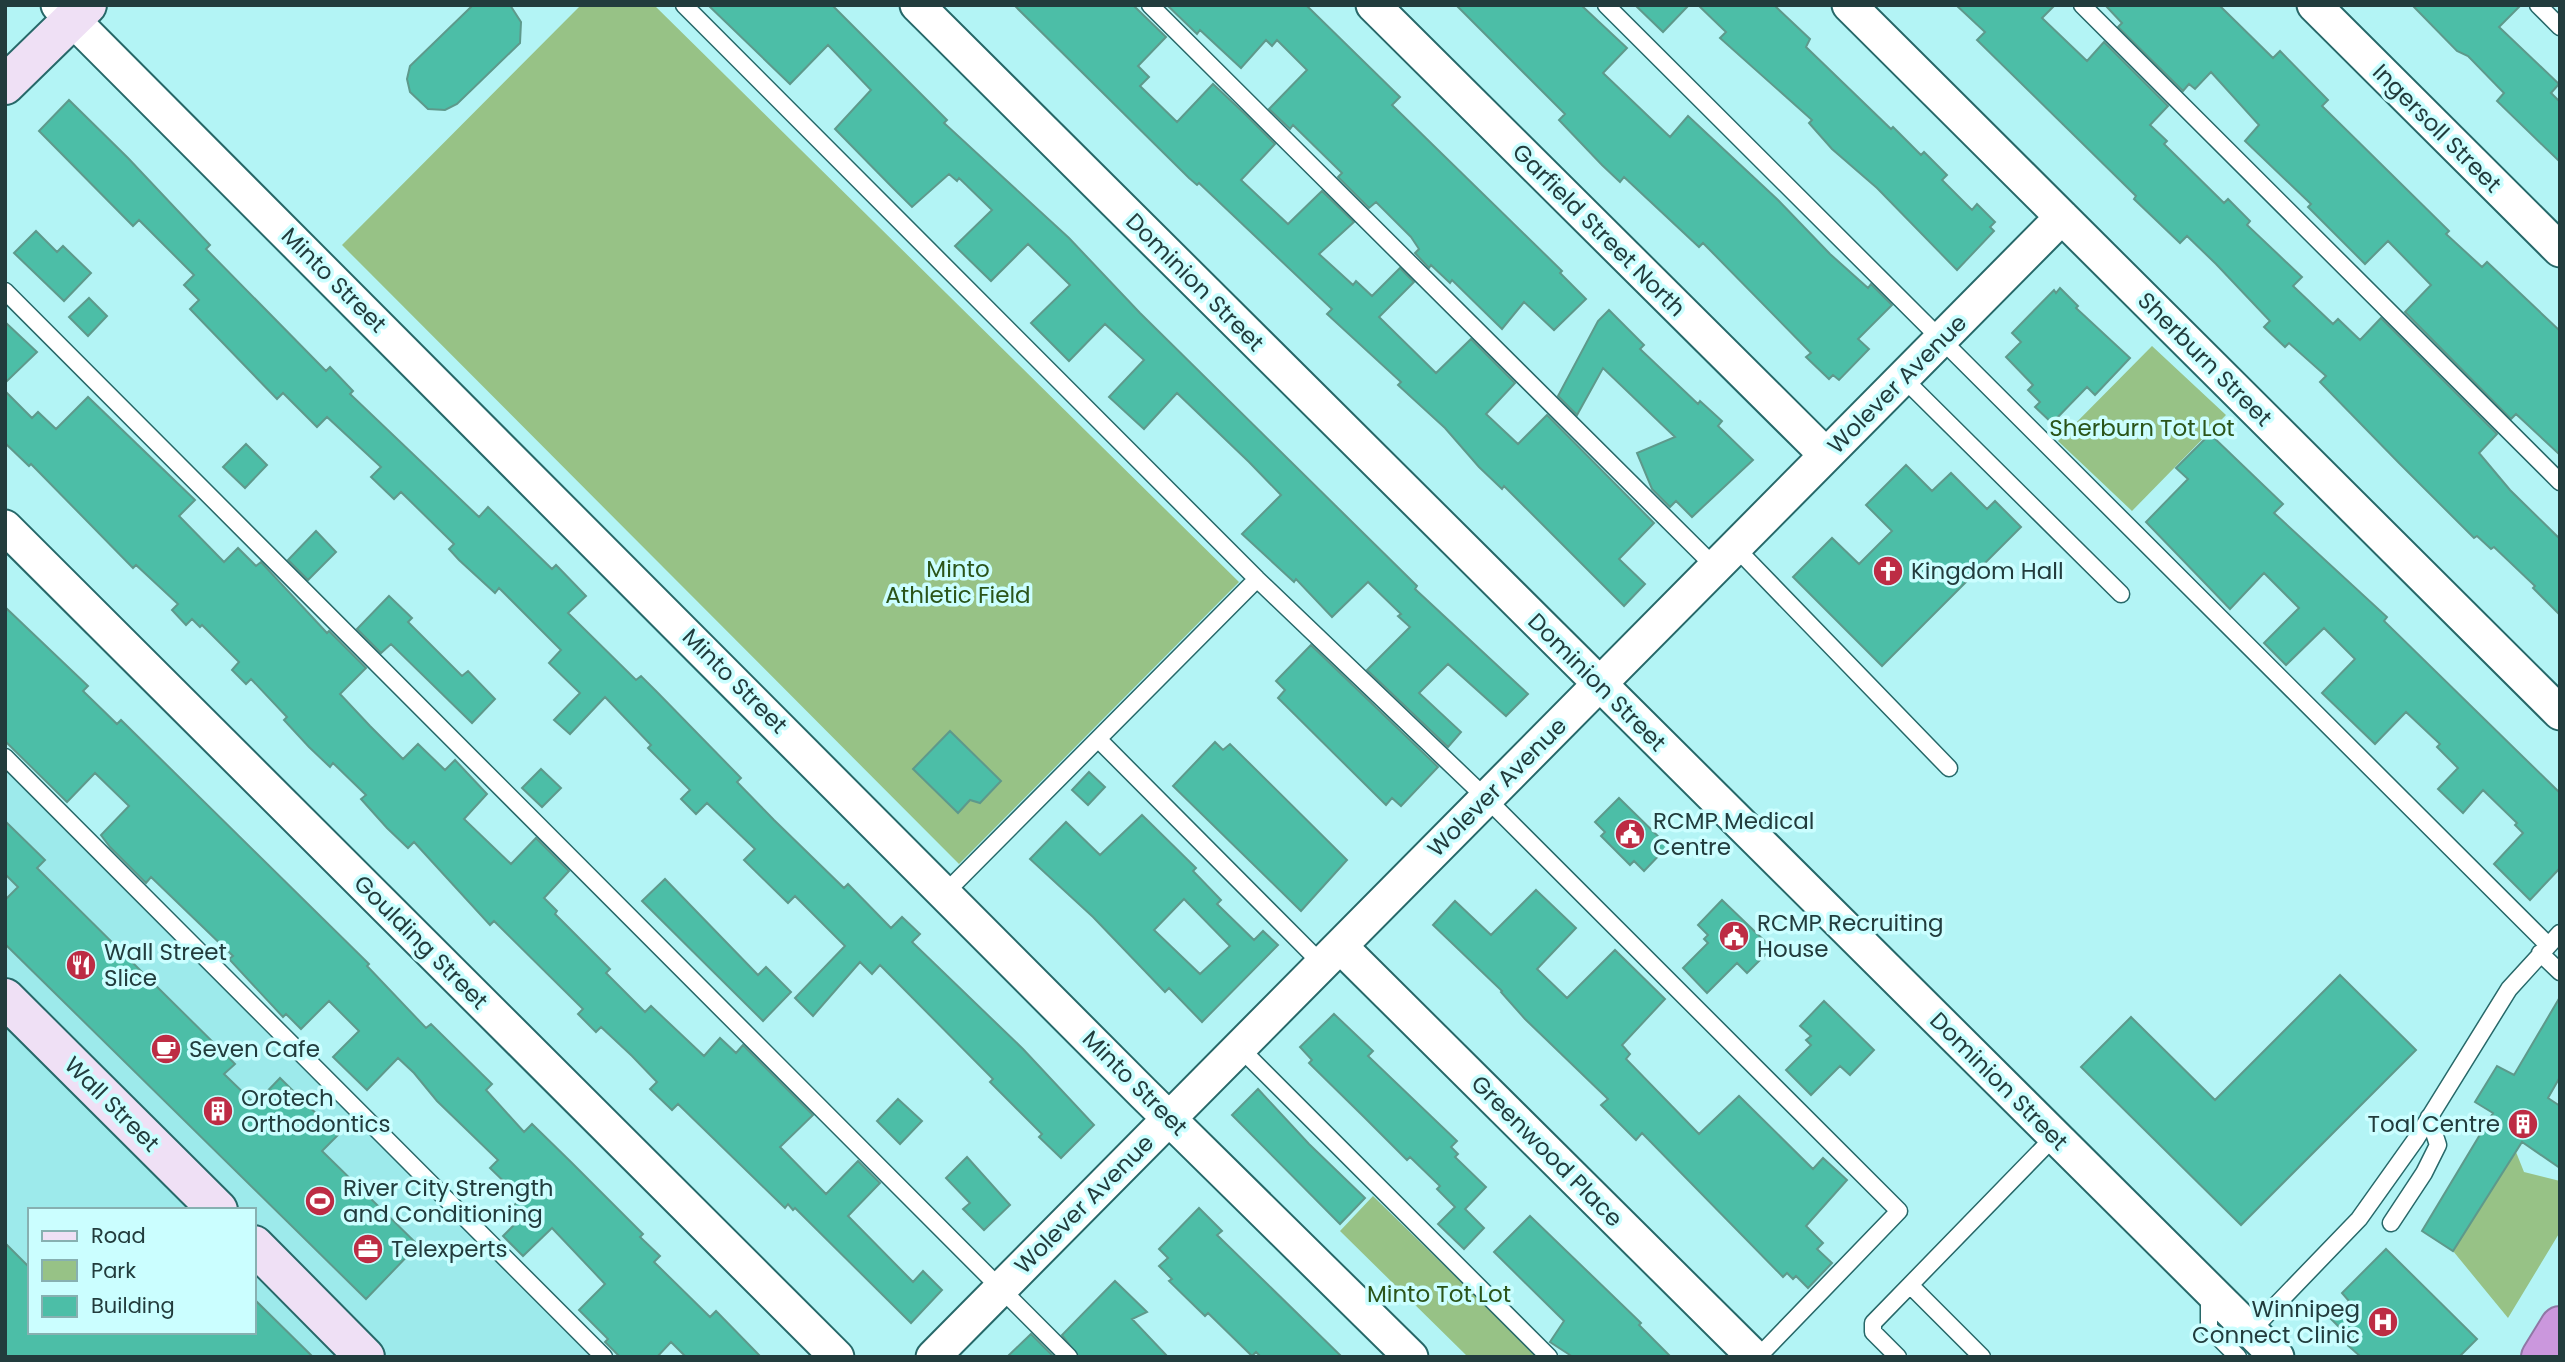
<svg xmlns="http://www.w3.org/2000/svg" width="2565" height="1362" font-family="Poppins,sans-serif">
	<style>
		.built { fill: #9deaeb; fill-rule: evenodd }
		.green { fill: #97c286 }
		.building { fill: #4cbea7; stroke: #5e998b; stroke-width: 2; fill-rule: evenodd }
		.lines { fill: none; stroke-linecap: round; stroke-linejoin: round }
		.lane-casing { stroke: #276869; stroke-width: 19 }
		.street-casing { stroke: #276869; stroke-width: 37 }
		.secondary-casing { stroke: #276869; stroke-width: 42 }
		.highway-casing { stroke: #9077a5; stroke-width: 42 }
		.lane { stroke: #fff; stroke-width: 16 }
		.street { stroke: #fff; stroke-width: 33 }
		.secondary { stroke: #efe0f5; stroke-width: 38 }
		.highway { stroke: #cb97dd; stroke-width: 38 }
		.labels { text-anchor: middle; stroke-width: 7; stroke-linejoin: round; paint-order: stroke }
		.street-label { font-size: 23px; fill: #223c3d; stroke: #cbfeff }
		.park-label { font-size: 23px; fill: #2b5419; stroke: #cbfeff }
		.poi-label { font-size: 23px; fill: #223c3d; stroke: #cbfeff; text-anchor: start }
	</style>
	<rect width="100%" height="100%" fill="#b3f4f5"/>
	<path class="built" d="M5,766L599,1357H5ZM30,1210H254V1332H30Z"/>
	<path class="green" d="M581,5H654L1239,582L959,864L342,245Z
		M2152,346L2226,415L2132,511L2058,441Z
		M2516,1152L2524,1172L2560,1181V1232L2508,1318L2453,1251Z
		M1373,1196L1538,1357H1468L1340,1231Z"/>
	<path class="building" d="M473,5H510L521,22L520,43L457,104L445,110L428,109L410,92L407,79L410,66Z
		M708,5H832L947,120L944,123L1069,238L1140,313L1417,586L1415,589L1528,694L1506,716L1448,664L1419,693L1461,732L1448,747L1367,670L1410,627L1398,616L1401,614L1368,582L1332,617L1296,579L1294,582L1242,534L1281,495L1249,462L1177,393L1144,429L1109,397L1144,360L1105,324L1069,361L1031,323L1070,285L1028,244L991,281L955,246L992,210L959,178L957,181L949,174L912,207L891,186L835,129L871,90L828,45L790,84Z
		M1014,5H1133L1166,37L1138,66L1149,77L1140,86L1177,122L1213,84L1245,114L1275,144L1241,180L1288,224L1322,191L1354,222L1319,254L1353,285L1356,281L1372,296L1400,268L1414,282L1379,317L1436,373L1471,339L1515,383L1486,414L1518,444L1547,415L1654,523L1619,559L1645,584L1624,606L1504,486L1502,489L1479,467L1445,428L1398,385L1401,382L1327,314L1332,309L1199,183L1197,185L1189,178Z
		M1167,5H1306L1400,97L1392,105L1562,271L1560,273L1586,299L1554,330L1524,302L1502,329L1452,280L1450,283L1431,265L1429,268L1415,253L1419,249L1411,237L1376,202L1369,208L1338,177L1342,173L1293,125L1290,129L1269,109L1307,70L1277,40L1272,46L1266,40L1241,68L1200,30L1197,34Z
		M1456,5H1581L1627,48L1603,73L1670,137L1688,116L1778,200L1830,254L1868,288L1871,284L1892,305L1858,339L1869,349L1839,380L1833,375L1829,379L1806,357L1811,353L1703,243L1699,247L1624,177L1620,182L1602,165L1559,120L1565,114Z
		M1635,5H1689L1663,32Z
		M1698,5H1774L1810,39L1806,47L1891,129L1893,127L1921,155L1924,152L1947,175L1942,180L1972,210L1977,204L1995,222L1990,227L1994,231L1957,270L1877,188L1832,149L1809,123L1812,120L1720,38L1726,32Z
		M1956,5H2055L2042,18L2087,61L2104,42L2168,106L2150,125L2167,141L2164,144L2224,203L2228,199L2250,221L2247,225L2302,277L2293,286L2333,324L2338,319L2360,340L2381,318L2497,434L2479,453L2510,490L2560,539V615L2533,588L2535,586L2494,547L2491,549L2477,536L2474,538L2399,463L2320,382L2326,376L2289,343L2285,347L2264,327L2270,321L2216,264L2187,236L2180,243L2134,199L2136,196L1977,40L1985,32Z
		M2105,5H2219L2273,58L2280,51L2328,100L2322,106L2449,231L2446,234L2482,267L2487,262L2560,331V455L2516,414L2511,419L2405,312L2431,285L2388,241L2365,264L2308,207L2311,204L2245,141L2259,125L2211,72L2195,89L2189,84L2183,91L2118,27L2122,23Z
		M2412,5H2521L2499,27L2559,84L2551,93L2560,102V162L2497,101L2504,93L2468,56L2457,51Z
		M69,100L128,158L210,245L206,249L326,371L330,367L353,391L350,394L479,517L488,507L552,569L556,565L586,596L568,613L636,680L641,676L657,692L741,778L737,782L774,820L844,888L848,884L891,928L902,917L920,934L912,942L1023,1049L1094,1125L1061,1158L1039,1137L1042,1134L990,1082L993,1079L880,965L872,974L860,962L813,1016L795,998L845,946L795,896L788,903L744,860L755,849L707,803L696,814L681,799L690,790L648,748L651,745L605,697L570,734L554,720L580,693L549,663L561,650L499,588L495,593L459,560L449,549L454,544L401,492L394,499L371,477L381,467L327,417L317,427L283,393L277,399L190,309L199,300L184,285L194,275L139,220L133,226L39,131Z
		M36,231L57,252L63,246L91,273L64,301L14,253Z
		M2060,288L2078,306L2076,308L2130,358L2095,395L2087,387L2052,423L2035,407L2040,402L2028,390L2033,385L2006,357L2021,342L2012,333L2054,290L2056,293Z
		M89,298L107,316L88,336L69,317Z
		M1609,310L1644,345L1640,349L1698,404L1700,401L1722,421L1718,426L1753,460L1692,517L1676,501L1670,507L1652,489L1637,453L1675,437L1603,368L1577,415L1558,396L1598,321Z
		M5,322L37,352L5,383Z
		M5,391L32,418L38,412L56,429L88,397L195,500L179,516L224,562L238,548L256,566L261,562L327,633L329,631L366,668L340,694L370,726L403,759L418,744L445,770L455,760L487,794L464,819L511,864L536,838L569,871L544,898L557,911L555,914L610,969L606,973L645,1012L651,1006L704,1056L720,1038L736,1053L743,1045L813,1115L780,1147L826,1194L858,1161L880,1183L848,1216L913,1282L923,1271L942,1290L911,1323L795,1208L793,1210L788,1204L785,1208L678,1104L672,1110L650,1089L657,1082L632,1056L601,1027L596,1032L578,1014L583,1009L494,921L490,925L414,842L408,848L387,828L361,799L366,795L333,763L330,767L309,747L284,720L287,717L251,679L246,684L232,670L239,662L202,625L200,627L192,619L186,625L172,610L178,604L136,565L133,568L31,464L29,466L5,443Z
		M2210,434L2283,504L2274,513L2387,617L2384,621L2560,793V868L2530,900L2494,864L2523,833L2515,825L2517,823L2483,790L2463,813L2438,789L2458,768L2437,747L2440,744L2406,712L2375,744L2322,693L2355,659L2324,628L2286,665L2264,643L2299,608L2264,573L2230,609L2146,522L2188,479L2176,468Z
		M246,444L267,465L245,488L223,467Z
		M1906,465L1932,491L1951,473L1987,509L1995,501L2021,527L1882,666L1793,577L1832,538L1859,564L1892,531L1866,505Z
		M316,531L336,552L308,580L288,560Z
		M389,596L412,618L408,622L462,676L468,671L495,699L472,723L391,644L381,653L357,629Z
		M5,607L88,686L83,691L117,724L121,720L369,964L367,966L426,1028L431,1024L492,1084L486,1090L524,1132L532,1124L571,1162L643,1234L640,1237L660,1256L654,1262L710,1317L716,1311L761,1357H686L671,1342L657,1357H620L605,1342L608,1339L579,1310L605,1284L552,1228L523,1256L503,1236L517,1222L507,1213L521,1198L490,1168L498,1160L437,1101L414,1073L398,1058L367,1090L333,1057L359,1031L329,1001L301,1029L286,1014L283,1017L229,959L233,956L151,877L146,883L110,847L101,835L129,806L95,773L67,802L5,741Z
		M1311,645L1438,767L1401,806L1392,798L1386,805L1278,698L1285,690L1276,681Z
		M950,731L1001,781L980,803L970,800L958,813L913,769Z
		M1215,742L1223,750L1230,744L1347,860L1301,911L1173,786Z
		M541,769L561,788L542,807L522,788Z
		M1089,772L1105,787L1088,805L1072,790Z
		M1619,798L1668,846L1644,871L1634,861L1630,865L1601,836L1605,832L1595,822Z
		M1142,815L1196,868L1193,871L1221,900L1217,904L1254,940L1263,931L1278,945L1202,1022L1169,988L1165,992L1093,917L1030,859L1066,822L1100,855ZM1184,899L1230,946L1200,974L1154,930Z
		M5,821L45,860L37,868L235,1064L224,1074L255,1104L280,1078L338,1135L322,1151L418,1245L366,1299L5,944V900L18,887L5,874Z
		M665,879L758,975L766,967L791,992L763,1021L642,901Z
		M1536,890L1576,928L1537,969L1567,998L1615,950L1665,999L1622,1045L1630,1054L1626,1059L1699,1134L1739,1096L1813,1169L1823,1158L1847,1180L1806,1226L1823,1243L1817,1249L1832,1263L1808,1288L1796,1276L1793,1279L1787,1273L1783,1277L1642,1133L1636,1140L1601,1105L1608,1099L1525,1019L1501,992L1502,991L1433,925L1455,901L1491,935Z
		M1722,900L1772,948L1747,973L1737,963L1707,993L1683,968L1708,943L1704,939L1708,935L1698,925Z
		M2340,975L2416,1050L2241,1225L2081,1067L2131,1017L2215,1100Z
		M2560,997V1077L2548,1098L2560,1106V1168L2522,1142L2453,1251L2422,1231L2493,1113L2475,1102L2497,1066L2514,1075Z
		M1824,1001L1874,1050L1850,1075L1840,1066L1811,1095L1786,1070L1811,1045L1806,1040L1811,1036L1800,1026Z
		M1334,1014L1373,1051L1368,1056L1457,1141L1451,1147L1458,1154L1455,1157L1486,1187L1465,1209L1484,1228L1464,1249L1438,1224L1455,1207L1437,1189L1440,1186L1410,1157L1407,1160L1363,1116L1309,1063L1312,1060L1300,1047Z
		M1258,1089L1309,1144L1365,1198L1340,1224L1232,1115Z
		M898,1099L922,1121L900,1144L877,1121Z
		M967,1157L1010,1205L984,1230L963,1209L970,1203L946,1178Z
		M1199,1208L1222,1231L1217,1235L1342,1357H1261L1256,1352L1252,1356L1208,1313L1205,1316L1169,1281L1172,1279L1159,1266L1168,1258L1159,1249Z
		M1530,1216L1641,1323L1639,1325L1671,1357H1573L1550,1342L1564,1321L1494,1252Z
		M5,1243L30,1268V1332H254V1299L313,1357H5Z
		M2386,1249L2477,1339L2459,1357H2361L2344,1342L2349,1337L2331,1319L2349,1301L2342,1293Z
		M1115,1281L1147,1312L1132,1319L1168,1357H1079L1062,1335Z
		M1031,1334L1054,1357H1007Z"/>
	<g class="lines">
		<g class="lane-casing">
			<path id="lane" d="M684,5L1257,579L1486,798L1899,1211L1758,1357
				M1150,5L1715,567
				M1606,5L2547,944
				M2082,5L2560,482
				M2538,5L2560,27
				M5,291L1069,1357
				M1903,378L2121,594
				M1735,547L1949,768
				M1098,739L1322,964
				M5,757L604,1357
				M946,892L1257,579
				M2540,953L2560,972
				M1239,1047L1549,1357
				M2391,1223L2424,1173L2438,1145L2429,1117
				M1910,1285L1982,1357
				M2209,1292V1328L2238,1357
				M2251,1331L2359,1219L2416,1139L2509,989L2560,933
				M1898,1357L1873,1332V1323L2055,1136"/>
		</g>
		<g class="street-casing">
			<path id="street" d="M58,5L1143,1093L1411,1357
				M917,5L2277,1357
				M1373,5L1826,455
				M1849,5L2560,713
				M2314,5L2560,250
				M5,527L837,1357
				M1340,946L1754,1357
				M933,1357L2062,217"/>
		</g>
		<g class="secondary-casing">
			<path id="secondary" d="M5,85L87,5
				M5,998L218,1210
				M254,1245L365,1357"/>
		</g>
		<g class="highway-casing">
			<path id="highway" d="M2541,1357L2560,1326"/>
		</g>
		<use href="#lane" class="lane"/>
		<use href="#street" class="street"/>
		<use href="#secondary" class="secondary"/>
		<use href="#highway" class="highway"/>
	</g>
	<defs>
		<g id="church-disc" transform="scale(1.575)"><circle r="9.5" fill="#bd2c44" stroke="#cbfeff"/><path d="M-1.2-6h2.4v3.5h3.3v2.4h-3.3V6h-2.4V-.1h-3.3v-2.4h3.3Z" fill="#fff"/></g>
		<g id="civic-disc" transform="scale(1.575)"><circle r="9.5" fill="#bd2c44" stroke="#cbfeff"/><path d="M-.6-6.5H3V-4.5H.6V-3L4-1V1h2V6H-6V1h2V-1L-.6-3ZM-1.2 2.5V6h2.4V2.5Z" fill="#fff"/></g>
		<g id="restaurant-disc" transform="scale(1.575)"><circle r="9.5" fill="#bd2c44" stroke="#cbfeff"/><path d="M-5-6h1v4h1v-4h1v4h1v-4h1v5L-1.5 .5V6h-2V.5L-5-1ZM5-6V6H3V1.5H1.5Q1.5-4 5-6Z" fill="#fff"/></g>
		<g id="cafe-disc" transform="scale(1.575)"><circle r="9.5" fill="#bd2c44" stroke="#cbfeff"/><path d="M-5.5-4.5H6V0H3Q3 3.5 0 3.5H-2.5Q-5.5 3.5-5.5 0ZM3-3.2v2h1.7v-2ZM-6 4.5H4V6H-6Z" fill="#fff"/></g>
		<g id="building-disc" transform="scale(1.575)"><circle r="9.5" fill="#bd2c44" stroke="#cbfeff"/><path d="M-4-6H4V6H1V3H-1V6H-4ZM-2.5-4.3h1.7v1.8h-1.7ZM.8-4.3h1.7v1.8H.8ZM-2.5-1h1.7V.8h-1.7ZM.8-1h1.7V.8H.8Z" fill="#fff"/></g>
		<g id="stadium-disc" transform="scale(1.575)"><circle r="9.5" fill="#bd2c44" stroke="#cbfeff"/><path d="M0-5a6.5 5 0 1 0 0 10a6.5 5 0 1 0 0-10ZM-3.5-1.8h7v3.6h-7Z" fill="#fff"/></g>
		<g id="office-disc" transform="scale(1.575)"><circle r="9.5" fill="#bd2c44" stroke="#cbfeff"/><path d="M-6-3h4V-5.5h4V-3h4V5H-6ZM-1-4.5V-3h2v-1.5ZM-6 0V1H6V0Z" fill="#fff"/></g>
		<g id="hospital-disc" transform="scale(1.575)"><circle r="9.5" fill="#bd2c44" stroke="#cbfeff"/><path d="M-5-5h3v3.5h4V-5h3V5h-3V1.5h-4V5h-3Z" fill="#fff"/></g>
	</defs>
	<g fill-rule="evenodd">
		<use href="#church-disc" x="1888" y="571"/>
		<use href="#civic-disc" x="1630" y="834"/>
		<use href="#civic-disc" x="1734" y="936"/>
		<use href="#restaurant-disc" x="81" y="965"/>
		<use href="#cafe-disc" x="166" y="1049"/>
		<use href="#building-disc" x="218" y="1111"/>
		<use href="#building-disc" x="2523" y="1124"/>
		<use href="#stadium-disc" x="320" y="1201"/>
		<use href="#office-disc" x="368" y="1249"/>
		<use href="#hospital-disc" x="2383" y="1322"/>
	</g>
	<g class="labels">
		<g class="street-label">
			<text transform="translate(2437 128) rotate(45)" y="8">Ingersoll Street</text>
			<text transform="translate(1599 230) rotate(45)" y="8">Garfield Street North</text>
			<text transform="translate(334 280) rotate(45)" y="8">Minto Street</text>
			<text transform="translate(1195 282) rotate(45)" y="8">Dominion Street</text>
			<text transform="translate(2205 359) rotate(45)" y="8">Sherburn Street</text>
			<text transform="translate(1897 384) rotate(-45)" y="8">Wolever Avenue</text>
			<text transform="translate(735 681) rotate(45)" y="8">Minto Street</text>
			<text transform="translate(1597 682) rotate(45)" y="8">Dominion Street</text>
			<text transform="translate(1497 787) rotate(-45)" y="8">Wolever Avenue</text>
			<text transform="translate(421 942) rotate(45)" y="8">Goulding Street</text>
			<text transform="translate(1999 1081) rotate(45)" y="8">Dominion Street</text>
			<text transform="translate(1135 1083) rotate(45)" y="8">Minto Street</text>
			<text transform="translate(112 1104) rotate(45)" y="8">Wall Street</text>
			<text transform="translate(1547 1151) rotate(45)" y="8">Greenwood Place</text>
			<text transform="translate(1084 1204) rotate(-45)" y="8">Wolever Avenue</text>
		</g>
		<g class="park-label">
			<text x="2142" y="436">Sherburn Tot Lot</text>
			<text x="958" y="577">Minto<tspan x="958" dy="26">Athletic Field</tspan></text>
			<text x="1439" y="1302">Minto Tot Lot</text>
		</g>
		<g class="poi-label">
			<text x="1911" y="579">Kingdom Hall</text>
			<text x="1653" y="829">RCMP Medical<tspan x="1653" dy="26">Centre</tspan></text>
			<text x="1757" y="931">RCMP Recruiting<tspan x="1757" dy="26">House</tspan></text>
			<text x="104" y="960">Wall Street<tspan x="104" dy="26">Slice</tspan></text>
			<text x="189" y="1057">Seven Cafe</text>
			<text x="241" y="1106">Orotech<tspan x="241" dy="26">Orthodontics</tspan></text>
			<text x="2500" y="1132" text-anchor="end">Toal Centre</text>
			<text x="343" y="1196">River City Strength<tspan x="343" dy="26">and Conditioning</tspan></text>
			<text x="391" y="1257">Telexperts</text>
			<text x="2360" y="1317" text-anchor="end">Winnipeg<tspan x="2360" dy="26">Connect Clinic</tspan></text>
		</g>
	</g>
	<rect width="2565" height="1362" fill="none" stroke="#223c3d" stroke-width="14"/>
	<rect x="28" y="1208" width="228" height="126" fill="#cbfeff" stroke="#87b0b1" stroke-width="2"/>
	<rect x="42" y="1231" width="35" height="10" fill="#efe0f5" stroke="#87b0b1" stroke-width="2"/>
	<text x="91" y="1243" font-size="21" fill="#223c3d">Road</text>
	<rect x="42" y="1260" width="35" height="21" fill="#97c286" stroke="#87b0b1" stroke-width="2"/>
	<text x="91" y="1278" font-size="21" fill="#223c3d">Park</text>
	<rect x="42" y="1296" width="35" height="21" fill="#4cbea7" stroke="#87b0b1" stroke-width="2"/>
	<text x="91" y="1313" font-size="21" fill="#223c3d">Building</text>
</svg>
